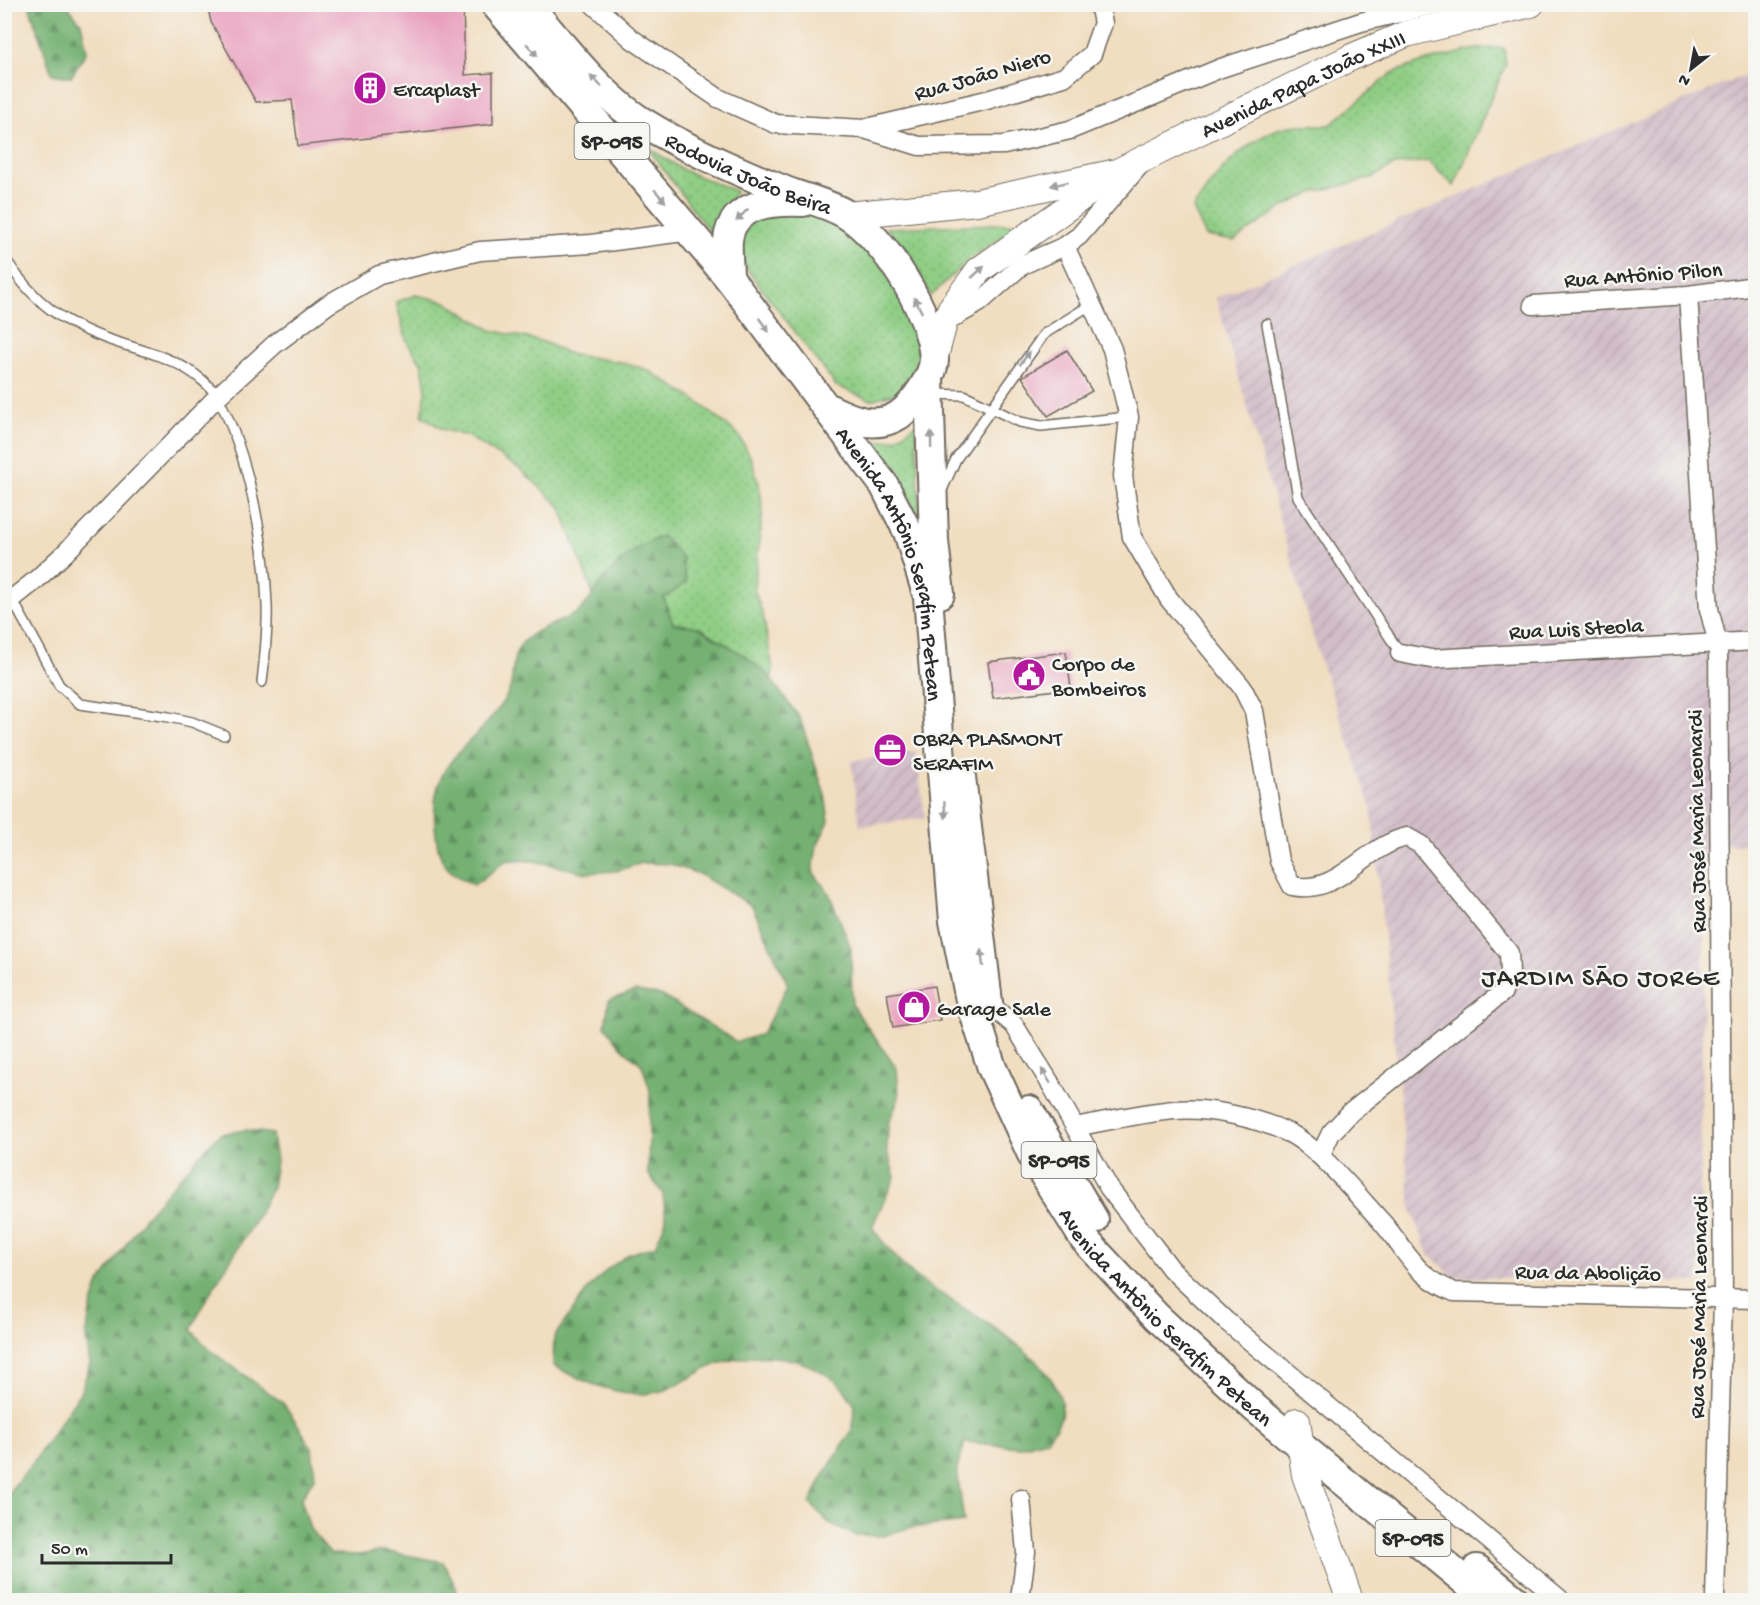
<svg xmlns="http://www.w3.org/2000/svg" width="1760" height="1605" font-family="'Gochi Hand',sans-serif">
	<style>
		.industrial { fill: url(#industrial-furrows) }
		.grass { fill: url(#grass-dots); stroke: #5e7c58; stroke-width: 1.5 }
		.forest { fill: url(#forest-firs); stroke: #506e4e; stroke-width: 1.5 }
		.building { fill: #e9a0be }
		.lines { fill: none; stroke-linecap: round; stroke-linejoin: round }
		.lane-casing { stroke: #70695f; stroke-width: 12 }
		.street-casing { stroke: #70695f; stroke-width: 21 }
		.secondary-casing { stroke: #70695f; stroke-width: 28 }
		.primary-casing { stroke: #70695f; stroke-width: 32 }
		.lane { stroke: #fff; stroke-width: 9 }
		.street { stroke: #fff; stroke-width: 18 }
		.secondary { stroke: #fff; stroke-width: 26 }
		.primary { stroke: #fff; stroke-width: 28 }
		.oneway { fill: #a0a0a0 }
		.labels { text-anchor: middle; stroke-width: 5; stroke-linejoin: round; paint-order: stroke }
		.shield { fill: #f6f6f2; stroke: #686867; stroke-width: 1.5 }
		.shield-label { font-size: 21px; font-weight: bold; fill: #2b2b2b }
		.street-label { font-size: 22px; fill: #2b2b2b; stroke: #f6f6f2 }
		.poi-label { font-size: 22px; fill: #2b2b2b; stroke: #f6f6f2; text-anchor: start }
		.quarter-label { font-size: 26px; letter-spacing: 1.5px; fill: #2b2b2b; stroke: #f6f6f2 }
	</style>
	<defs>
		<pattern id="industrial-furrows" width="10" height="10" patternUnits="userSpaceOnUse" patternTransform="scale(1.5)"><rect width="10" height="10" fill="#d2bdc7"/><path d="M-1 1l2-2M0 10L10 0M9 11l2-2" fill="none" stroke="#b4a3ab"/></pattern>
		<pattern id="grass-dots" width="8" height="8" patternUnits="userSpaceOnUse" patternTransform="scale(1.5)"><rect width="8" height="8" fill="#90ce85"/><path d="M2 2h.1M6 6h.1" fill="none" stroke="#7cb173" stroke-width="1.8" stroke-linecap="round"/></pattern>
		<pattern id="forest-firs" width="22" height="20" patternUnits="userSpaceOnUse" patternTransform="scale(1.5)"><rect width="22" height="20" fill="#74b172"/><path d="M5 1l3.5 6h-7zM16 11l3.5 6h-7z" fill="#5f905e"/></pattern>
	</defs>
	<rect width="100%" height="100%" fill="#f6f6f2"/>
	<filter id="ink" filterUnits="userSpaceOnUse"><feTurbulence type="fractalNoise" baseFrequency=".0167" numOctaves="2"/><feDisplacementMap in="SourceGraphic" scale="12" xChannelSelector="R" yChannelSelector="G"/><feConvolveMatrix kernelMatrix="1 2 1 2 8 2 1 2 1" color-interpolation-filters="sRGB"/></filter>
	<filter id="wash" filterUnits="userSpaceOnUse"><feTurbulence type="fractalNoise" baseFrequency=".008" numOctaves="4" result="noise"/><feDisplacementMap in="SourceGraphic" scale="24" xChannelSelector="R" yChannelSelector="G"/><feGaussianBlur stdDeviation="1.35" result="paint"/><feColorMatrix in="noise" values="0 0 0 0 0 0 0 0 0 0 0 0 0 0 0 0 0 1.4 0 .05"/><feComposite in="paint" operator="in"/></filter>
	<g filter="url(#wash)">
		<rect width="100%" height="100%" fill="#f1ddbf"/>
		<path class="industrial" d="M1755,71L1756,845L1705,844L1699,1282L1454,1277L1429,1255L1411,1208L1371,806L1320,660L1216,298Z
			M916,752L925,818L860,826L851,761Z"/>
		<path class="grass" d="M1480,48H1504L1506,64L1454,186L1428,161L1395,165L1369,179L1312,193L1285,206L1234,241L1206,236L1193,209C1212,178 1237,149 1271,132C1288,123 1311,125 1330,125L1392,73L1423,62Z
			M646,146L683,170L736,191L709,231Z
			M786,201L854,231L896,273L917,323L919,361L900,392L871,400L836,386L743,264V232L758,207Z
			M1023,223L969,259L931,296L913,259L886,228Z
			M416,295L444,301L491,330L544,342L569,354L621,362L648,370L694,399L738,434L751,458L759,484L763,510L754,589L763,615L773,670L771,680L745,656L699,627L673,624L664,598L686,583L682,557L593,594L560,506L519,468L469,437L442,429L422,416L426,390L422,364L407,342L396,302Z
			M916,424L920,520L895,472L872,442L896,439Z"/>
		<path class="forest" d="M29,5H67L81,23L87,51L71,77L52,74Z
			M662,536L682,557L686,583L664,598L673,623L698,627L745,656L767,674L800,718L825,795L829,821L817,846L813,872L829,893L851,948L852,1005L897,1069L899,1098L888,1124L887,1151L895,1177L872,1227C888,1250 906,1271 929,1286C965,1311 1071,1363 1061,1416C1060,1424 1051,1433 1047,1440L1019,1447L965,1442L957,1469L964,1522L908,1528L883,1536L855,1535L830,1524L810,1503L822,1478L851,1432L855,1406C850,1399 845,1389 838,1383C801,1353 751,1349 708,1368C691,1376 676,1388 658,1392C625,1400 580,1381 553,1365L554,1337L588,1289L608,1269L629,1254L655,1246L666,1221L663,1194L648,1173L650,1090L642,1065L621,1047L605,1026L609,1000L635,991L661,995L737,1042L762,1034L788,985L752,906L699,874L670,864L642,863L616,871L587,873L534,861L507,860L474,885C447,873 439,864 436,835C425,756 472,753 506,697C518,678 506,658 526,639C540,626 564,622 579,611C587,605 593,594 599,586C619,561 632,549 662,536Z
			M246,1130L272,1134L276,1161L272,1187L260,1212L203,1305L191,1330L211,1351L283,1403L298,1425L312,1449L315,1476L301,1499L310,1529L331,1554L359,1555L385,1551L443,1562L456,1587L458,1600H5V1497L35,1460L81,1391L90,1364L86,1338L90,1312L98,1285L145,1217L200,1154L220,1134Z"/>
		<g id="blocks">
			<path class="building" d="M207,4H463L465,75L493,73V124L298,146L292,100L256,102L211,22Z
				M1067,350L1092,391L1048,416L1022,377Z
				M1066,652L1071,688L993,698L988,662Z
				M934,986L940,1020L893,1028L887,994Z"/>
		</g>
	</g>
	<g filter="url(#ink)">
		<use href="#blocks" fill-opacity="0" stroke="#70695f" stroke-width="1.5"/>
		<g class="lines">
			<g class="lane-casing">
				<path id="lane" d="M4,257C33,302 63,324 113,341C137,349 163,355 185,368C196,374 212,387 218,398C248,452 265,543 267,605C268,630 265,656 262,682
					M1267,324L1298,497L1400,653
					M932,394L964,395L1020,422L1041,426L1129,417
					M942,490L956,459L1044,334L1092,304
					M12,599L59,685L80,704L169,717L192,722L224,735"/>
			</g>
			<g class="street-casing">
				<path id="street" d="M593,4L632,39L718,98L776,124L864,129L919,146L1004,145L1070,130L1221,68L1361,22L1437,4
					M867,128L987,100L1064,77L1092,54L1103,23L1099,4
					M1141,164L1079,236L1065,246L1112,349L1129,417L1123,476L1132,537L1169,599L1242,687L1254,711L1279,861L1292,886C1339,896 1364,846 1407,837L1421,845L1509,953L1510,973L1503,992L1351,1112L1331,1133L1320,1156
					M1688,295L1709,609L1718,644L1723,1298L1715,1600
					M1533,305L1688,295L1756,286
					M944,323L979,303L1022,265L1065,246
					M4,601L12,599L36,580L65,553L218,396L275,344L327,305L379,275L480,251L591,244L691,231
					M1400,653L1431,659L1756,641
					M987,1002L1014,1025L1052,1086L1109,1188L1171,1269L1226,1321L1561,1600
					M1075,1127C1107,1121 1141,1113 1174,1110C1209,1107 1257,1118 1289,1133C1319,1148 1357,1195 1381,1221C1409,1253 1411,1273 1454,1292L1756,1299
					M1020,1600L1026,1552L1021,1499"/>
			</g>
			<g class="secondary-casing">
				<g id="secondary">
					<path id="s1" d="M847,215L977,202L1117,172L1352,57L1406,34L1531,4"/>
					<path d="M934,360L944,323L951,308L979,270L1109,178"/>
					<path d="M1297,1421L1305,1475L1350,1600"/>
				</g>
			</g>
			<g class="primary-casing">
				<g id="primary">
					<path id="s2" d="M495,4L729,278L884,485L908,532L928,597L954,921L970,1000L992,1068L1034,1159L1084,1239L1157,1317L1256,1409L1488,1600"/>
					<path id="s3" d="M527,4C559,41 600,95 641,121C687,150 738,171 788,192C807,199 830,204 847,215C885,238 932,314 934,359C934,376 913,405 899,415C874,431 849,418 826,407"/>
					<path d="M729,278C729,266 727,252 728,240C732,202 774,201 803,202"/>
					<path d="M929,379L934,541L940,594"/>
					<path d="M961,777L988,1002"/>
					<path d="M1029,1110L1094,1220"/>
					<path d="M1477,1569L1515,1600"/>
				</g>
			</g>
			<use href="#lane" class="lane"/>
			<use href="#street" class="street"/>
			<use href="#secondary" class="secondary"/>
			<use href="#primary" class="primary"/>
		</g>
		<defs><path id="oneway-solid" d="M-6-.8H1V-3.2L6.5 0L1 3.2V.8H-6Z" transform="scale(1.5)"/></defs>
		<g class="oneway">
			<use href="#oneway-solid" transform="translate(532 50) rotate(49)"/>
			<use href="#oneway-solid" transform="translate(596 81) rotate(-135)"/>
			<use href="#oneway-solid" transform="translate(1059 184) rotate(168)"/>
			<use href="#oneway-solid" transform="translate(660 196) rotate(49)"/>
			<use href="#oneway-solid" transform="translate(742 215) rotate(135)"/>
			<use href="#oneway-solid" transform="translate(978 272) rotate(-42)"/>
			<use href="#oneway-solid" transform="translate(918 305) rotate(-117)"/>
			<use href="#oneway-solid" transform="translate(764 325) rotate(54)"/>
			<use href="#oneway-solid" transform="translate(1025 358) rotate(-53)"/>
			<use href="#oneway-solid" transform="translate(931 440) rotate(-91)"/>
			<use href="#oneway-solid" transform="translate(945 810) rotate(85)"/>
			<use href="#oneway-solid" transform="translate(982 958) rotate(-97)"/>
			<use href="#oneway-solid" transform="translate(1046 1076) rotate(-122)"/>
		</g>
	</g>
	<defs>
		<g id="building-disc" transform="scale(1.725)"><circle r="9.5" fill="#b5179e" stroke="#f6f6f2"/><path d="M-4-6H4V6H1V3H-1V6H-4ZM-2.5-4.3h1.7v1.8h-1.7ZM.8-4.3h1.7v1.8H.8ZM-2.5-1h1.7V.8h-1.7ZM.8-1h1.7V.8H.8Z" fill="#fff"/></g>
		<g id="civic-disc" transform="scale(1.725)"><circle r="9.5" fill="#b5179e" stroke="#f6f6f2"/><path d="M-.6-6.5H3V-4.5H.6V-3L4-1V1h2V6H-6V1h2V-1L-.6-3ZM-1.2 2.5V6h2.4V2.5Z" fill="#fff"/></g>
		<g id="office-disc" transform="scale(1.725)"><circle r="9.5" fill="#b5179e" stroke="#f6f6f2"/><path d="M-6-3h4V-5.5h4V-3h4V5H-6ZM-1-4.5V-3h2v-1.5ZM-6 0V1H6V0Z" fill="#fff"/></g>
		<g id="shop-disc" transform="scale(1.725)"><circle r="9.5" fill="#b5179e" stroke="#f6f6f2"/><path d="M-5-2.5h2.3a2.7 3.5 0 0 1 5.4 0H5L5.5 6h-11ZM-1.5-2.5h3a1.5 2.3 0 0 0-3 0Z" fill="#fff"/></g>
	</defs>
	<g fill-rule="evenodd">
		<use href="#building-disc" x="370" y="88"/>
		<use href="#civic-disc" x="1029" y="675"/>
		<use href="#office-disc" x="890" y="750"/>
		<use href="#shop-disc" x="914" y="1007"/>
	</g>
	<g class="labels">
		<g class="shield">
			<rect x="574.5" y="123" width="75" height="36" rx="4.5"/>
			<rect x="1021.5" y="1142" width="75" height="36" rx="4.5"/>
			<rect x="1375.5" y="1520" width="75" height="36" rx="4.5"/>
		</g>
		<g class="shield-label">
			<text x="612" y="148">SP-095</text>
			<text x="1059" y="1167">SP-095</text>
			<text x="1413" y="1545">SP-095</text>
		</g>
		<g class="street-label">
			<text transform="translate(982 73) rotate(-16)" y="8">Rua João Niero</text>
			<text dy="8" stroke="none"><textPath href="#s1" startOffset="480">Avenida Papa João XXIII</textPath></text>
			<text dy="8" stroke="none"><textPath href="#s3" startOffset="284">Rodovia João Beira</textPath></text>
			<text transform="translate(1643 273) rotate(-4)" y="8">Rua Antônio Pilon</text>
			<text dy="8" stroke="none"><textPath href="#s2" startOffset="696">Avenida Antônio Serafim Petean</textPath></text>
			<text transform="translate(1576 627) rotate(-3)" y="8">Rua Luis Steola</text>
			<text transform="translate(1695 821) rotate(-91)" y="8">Rua José Maria Leonardi</text>
			<text transform="translate(1588 1271) rotate(1)" y="8">Rua da Abolição</text>
			<text transform="translate(1697 1307) rotate(-89)" y="8">Rua José Maria Leonardi</text>
			<text dy="8" stroke="none"><textPath href="#s2" startOffset="1524">Avenida Antônio Serafim Petean</textPath></text>
		</g>
		<g class="poi-label">
			<text x="393" y="96">Ercaplast</text>
			<text x="1052" y="670">Corpo de<tspan x="1052" dy="25">Bombeiros</tspan></text>
			<text x="913" y="745">OBRA PLASMONT<tspan x="913" dy="25">SERAFIM</tspan></text>
			<text x="937" y="1015">Garage Sale</text>
		</g>
		<g class="quarter-label">
			<text x="1601" y="985">JARDIM SÃO JORGE</text>
		</g>
	</g>
	<rect width="1760" height="1605" fill="none" stroke="#f6f6f2" stroke-width="24"/>
	<g transform="translate(1691 69) rotate(211)" stroke="#f6f6f2" stroke-width="4.5" paint-order="stroke">
	<path d="M0-4.5L10 22L0 15L-10 22Z" fill="#2b2b2b"/>
	<text y="-9" font-size="16" font-weight="bold" text-anchor="middle" fill="#2b2b2b">N</text>
	</g>
	<path d="M42 1554v9h129v-9" fill="none" stroke="#2b2b2b" stroke-width="3"/>
	<text x="51" y="1554" font-size="18" fill="#2b2b2b" stroke="#f6f6f2" stroke-width="4.5" paint-order="stroke">50 m</text>
</svg>
